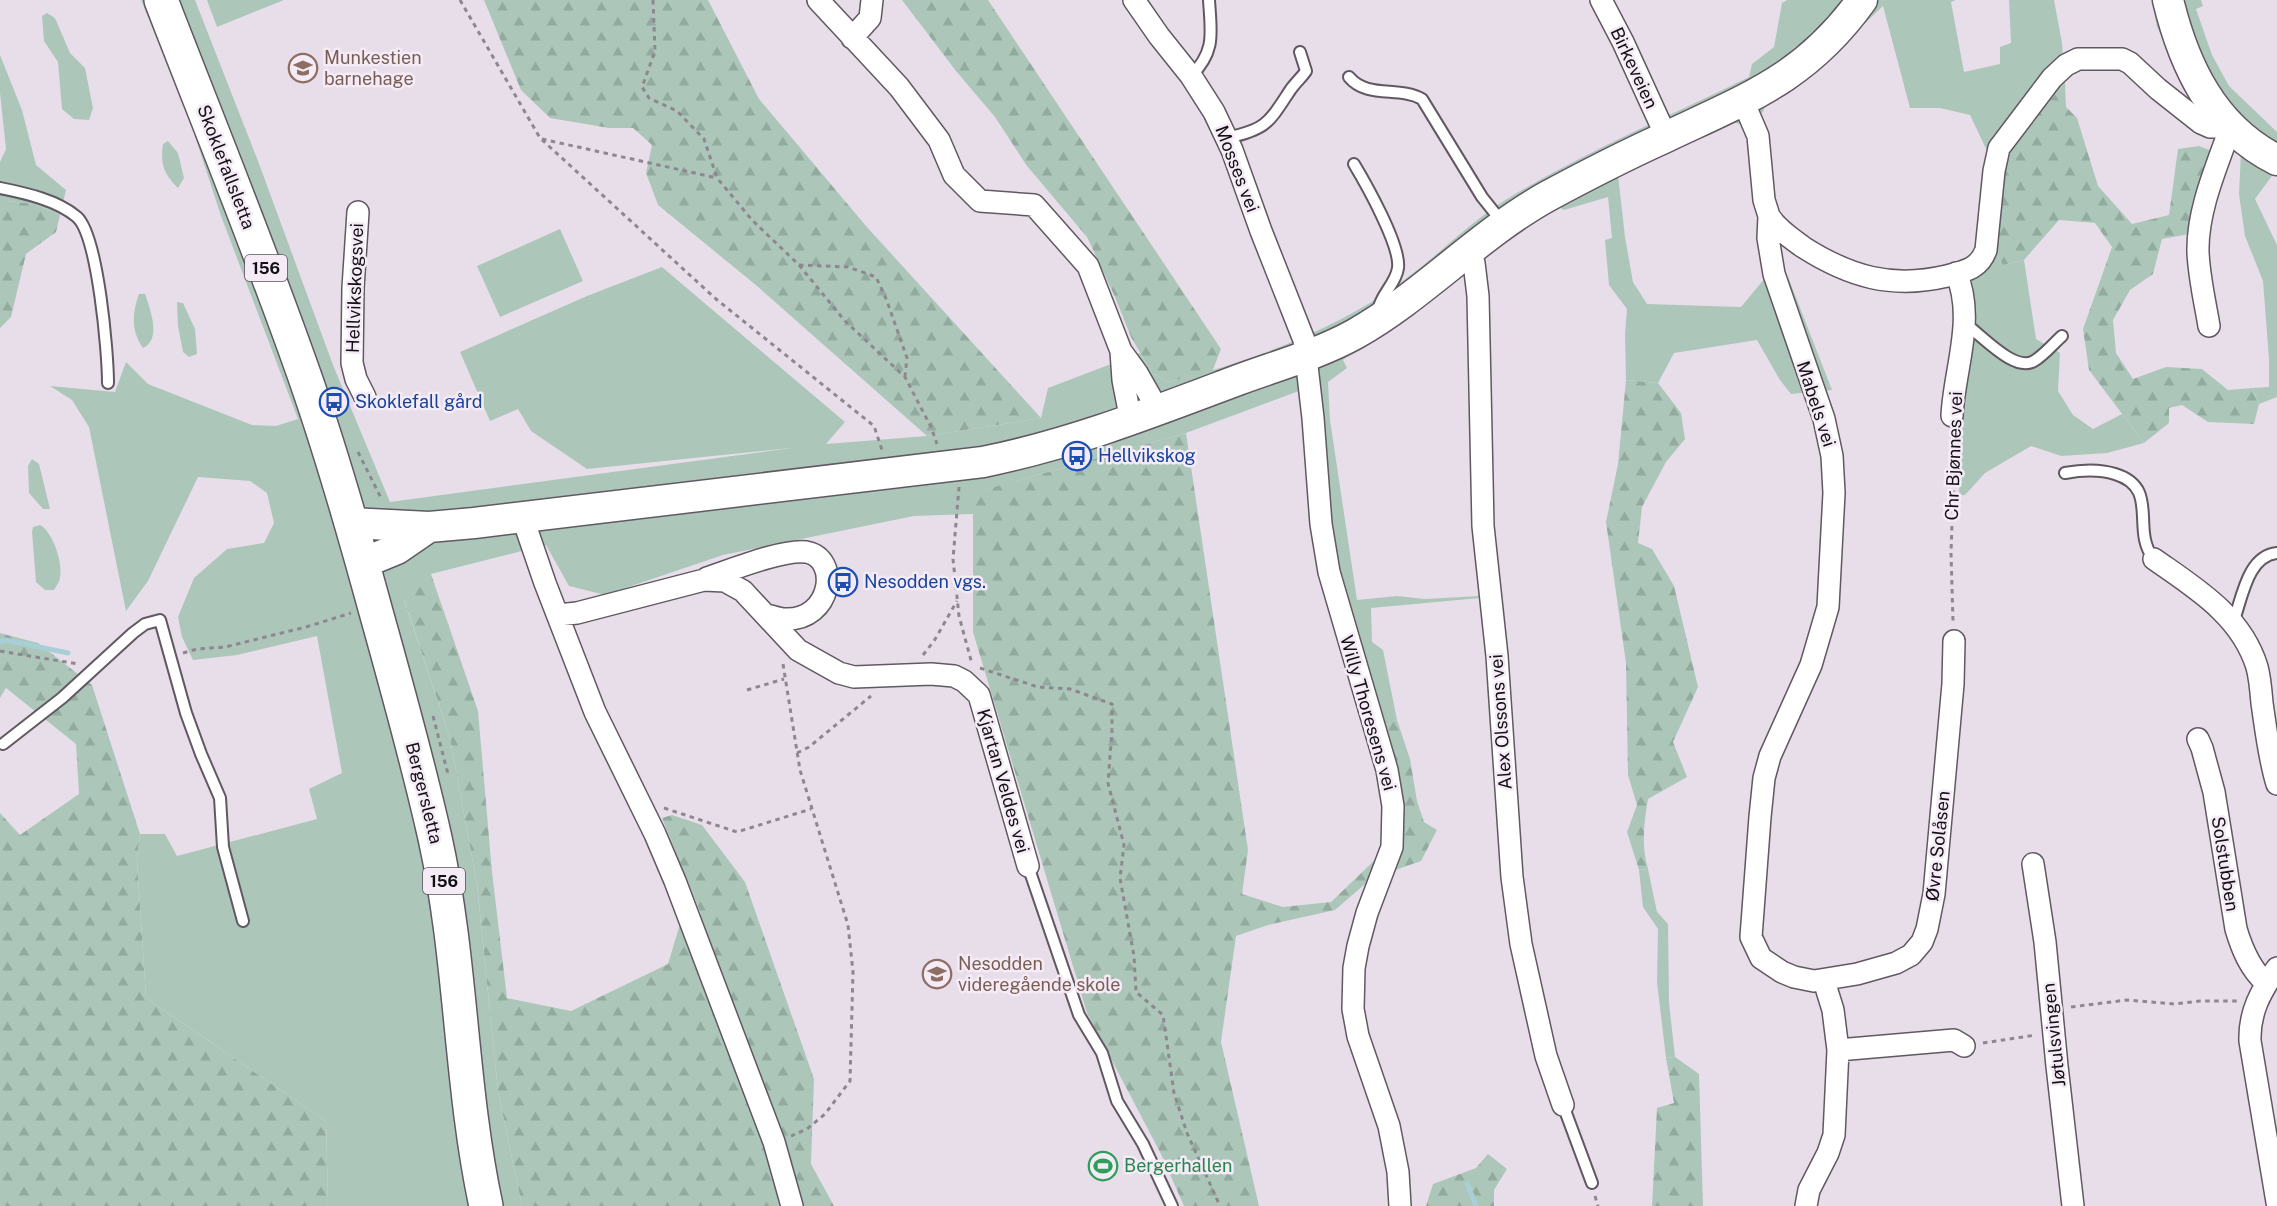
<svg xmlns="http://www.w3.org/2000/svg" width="2277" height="1206" font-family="'Public Sans',sans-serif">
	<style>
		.green { fill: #acc7ba }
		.forest { fill: url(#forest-firs) }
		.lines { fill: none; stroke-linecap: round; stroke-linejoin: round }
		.stream { stroke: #a9cfd6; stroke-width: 5 }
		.service-casing { stroke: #615862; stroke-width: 14 }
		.minor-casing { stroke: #615862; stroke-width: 24 }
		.secondary-casing { stroke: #615862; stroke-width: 33 }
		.primary-casing { stroke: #615862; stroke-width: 36 }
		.path { stroke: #8e878f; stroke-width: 3; stroke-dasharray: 4.5 4.5; stroke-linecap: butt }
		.service { stroke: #fff; stroke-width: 10 }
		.minor { stroke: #fff; stroke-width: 21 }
		.secondary { stroke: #fff; stroke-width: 30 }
		.primary { stroke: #fff; stroke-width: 33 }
		.labels { text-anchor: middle; stroke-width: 5; stroke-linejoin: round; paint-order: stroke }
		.shield { fill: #f5ebf7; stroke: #585259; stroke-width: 1.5 }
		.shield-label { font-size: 16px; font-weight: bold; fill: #141115 }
		.education-label { font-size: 18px; fill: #785e54; stroke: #f5ebf7; text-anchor: start }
		.street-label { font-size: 18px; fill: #141115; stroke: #f5ebf7 }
		.transit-label { font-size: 18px; fill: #164399; stroke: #f5ebf7; text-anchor: start }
		.leisure-label { font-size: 18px; fill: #27864d; stroke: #f5ebf7; text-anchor: start }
	</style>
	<defs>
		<pattern id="forest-firs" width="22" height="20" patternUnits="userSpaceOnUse" patternTransform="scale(1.5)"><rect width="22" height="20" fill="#acc7ba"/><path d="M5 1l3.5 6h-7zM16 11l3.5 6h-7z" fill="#93aa9f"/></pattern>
	</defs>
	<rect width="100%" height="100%" fill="#e8dee9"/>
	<path class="green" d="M141,0H195L258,161L333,365L390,502L791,448L587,469L531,431L518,409L490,421L460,352L587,296L662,267L845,422L826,444L927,436L1041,418L1048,388L1140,353L1152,373L1168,382C1244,364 1336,330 1400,283C1437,257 1468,223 1507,199C1584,152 1668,117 1749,77L1752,64L1774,47L1782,3L1787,0H1956L1951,2L1964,72L2000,64V47L2011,43L2009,0H2054L2062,43L2065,83L2014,143L1998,174L1970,115L1940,108H1910L1883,6L1835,52L1767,101L1763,112L1744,125L1731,122L1618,175L1625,237L1633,282L1647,304L1741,307L1765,278L1788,277L1832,390L1791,394L1780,380L1757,340L1674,353L1658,383L1626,380L1625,334L1627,309L1609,285L1605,240L1612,238L1608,197L1564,210L1555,205L1512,233L1490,254L1343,360L1347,368L1328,382L1330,420L1357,600L1397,596L1425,599L1479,596L1480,598L1371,608L1372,642L1383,650L1397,720L1380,728L1333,565L1315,385L1186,433L974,493L973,514L914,516L723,555L605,595L569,586L546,545L431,574L404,600L450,738L477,884L498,1091L522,1206H328L326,1121L146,998L137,859L140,834H165L177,856L317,819L309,789L342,773L317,636L237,655L193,660L182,637L178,617L194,578L227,549L264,543L274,523L267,493L250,481L198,477L148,581L126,611L89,427L72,400L50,386L115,392L126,362L148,384L252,425L276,426L298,419L221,216L192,127Z
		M207,0H284L217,27Z
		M2152,0H2201L2203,6L2196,9L2212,55L2229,86L2277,132V175L2274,173L2255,199L2277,245V397L2259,404L2253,388L2269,387V359L2263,281L2245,236L2239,194L2241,152L2201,112L2157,27Z
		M47,13L55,18L70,53L85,68L93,108L89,120L74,119L62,109L58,62L44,41L42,16Z
		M0,55L22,110L36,165L66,190L60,215L35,204L6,201L0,188V162L6,149L0,93Z
		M168,141L178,153L184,178L178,188C164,174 160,165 163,144Z
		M560,229L583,281L500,317L477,266Z
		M1993,250L2003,265L2024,260L2036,339L2060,353L2058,391L2073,415L2093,429L2122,414L2144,443L2107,453L2061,456L2031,446L1985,473L1965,495H1959L1961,412L1969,340L1972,279Z
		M139,294H145C150,309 162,339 143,348C131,332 132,312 139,294Z
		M177,302L183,303L195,329L197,354L189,357L183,352L178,326Z
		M32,459L39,464L50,509H43L29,493L28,466Z
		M40,525C53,532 63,563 60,577C60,582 56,586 54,590H45L36,582L32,532L33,527Z
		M1648,869L1657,912L1668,924L1669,1002L1675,1057L1666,1058L1657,982L1658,929L1643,907L1639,870Z"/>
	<path class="forest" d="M484,0H708L759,99L866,226L1041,418L927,436L757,286L658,205L646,173L652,145L633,128H609L550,118L521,90Z
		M902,0H988L1221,349L1212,372L1168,382L1152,373L1131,337L1115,297L1087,237L1027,166L995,117L956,71Z
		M2065,83L2066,107L2077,118L2098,186L2132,224L2169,215L2178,149L2199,146L2212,151L2189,234L2162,239L2153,274L2130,290L2113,320L2116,353L2133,379L2166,367L2202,369L2228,390L2253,388L2259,404L2254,424L2208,422L2182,405L2169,408V423L2144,443L2089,370L2083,329L2112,247L2095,223L2059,220L2024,260L2003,265L1993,250L1998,174L2014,143Z
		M0,188L6,201L35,204L60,215L56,232L26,254L11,317L0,328Z
		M1626,380L1658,383L1681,413L1685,439L1666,462L1642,507L1638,543L1652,549L1674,586L1698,687L1673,742L1687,777L1648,799C1644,823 1641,845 1648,869L1639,870L1627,832L1637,805L1628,775L1626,663L1606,522L1618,464Z
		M1186,433L1248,850L1242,894L1283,907L1331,902L1378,857L1398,797L1380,728L1397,720L1410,759L1417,801L1424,822L1437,830L1421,861L1372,878L1335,910L1268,925L1236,936L1221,1042L1259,1206H1184L1161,1154L1087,1013L973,632V493Z
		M431,574L478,711L492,872L507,998L571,1011L668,964L680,924L701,914L662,818L672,815L702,825L745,882L814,1079L811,1164L834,1206H522L498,1091L477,884L450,738L404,599Z
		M0,633L38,643L92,685L140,834L137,859L146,998L326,1121L328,1206H0V813L20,835L79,794L76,744L6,688L0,698Z
		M1675,1057L1699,1074L1703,1206H1652L1657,1108L1674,1103L1666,1058Z
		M1488,1154L1507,1169L1494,1190V1206H1426L1433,1184L1476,1168Z"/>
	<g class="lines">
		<path class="stream" d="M0,642L5,640L68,653
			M1467,1183L1476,1206"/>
		<g class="service-casing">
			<path id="service" d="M1191,76C1216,51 1211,33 1209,0
				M1349,77C1367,99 1399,86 1422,99L1482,197L1502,222
				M1227,138C1268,129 1269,122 1291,89C1296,82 1302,77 1306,71L1300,52
				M1354,164C1366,184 1401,246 1398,268C1396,284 1380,295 1378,311
				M0,188C25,193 57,200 77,217C98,236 108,353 108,383
				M1964,323C1981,334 2014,373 2034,361C2044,355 2053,344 2062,336
				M2065,473C2081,470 2099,469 2115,474C2161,488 2130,530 2154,559
				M2233,623C2242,599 2247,556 2277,553
				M3,744L62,698L133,633L145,624L160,620L186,713L201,754L220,798L223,847L243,921
				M1028,866L1079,1015L1102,1053L1117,1101L1143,1144L1172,1206
				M1563,1105L1592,1183"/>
		</g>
		<g class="minor-casing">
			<path id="minor" d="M818,0L899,87L939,140L954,175L980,201L1034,205L1088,266L1121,351L1123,380L1131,421
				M1134,0L1159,36L1191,76L1214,112L1232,150L1261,231L1304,340L1313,418L1321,524L1329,572L1387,770L1393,806L1392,847L1367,913L1358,946L1354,968L1353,1009L1358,1036L1389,1126L1398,1172L1400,1206
				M1601,0L1623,42L1666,136
				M852,38L870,18L872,0
				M1743,101L1758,136L1764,200L1769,216L1768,238L1774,274L1824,419L1832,456L1834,493L1828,607L1811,665L1770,756L1764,778L1760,817L1751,937L1761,958L1782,972L1794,977L1814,981L1857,974L1896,963L1911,955L1922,942L1927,929L1934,894L1953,684L1954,641
				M358,212L353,288L352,363L356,379L365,397
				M1769,216C1777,229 1791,238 1803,247C1850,277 1892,289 1947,276C1965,271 1979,269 1986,250L1994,171L1999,148L2052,78L2066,65L2078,59H2122L2130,63L2158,89L2201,123L2210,127L2231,126C2217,166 2197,210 2198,252C2199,277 2205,302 2209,326
				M1467,252L1474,263L1478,296L1483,526L1497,656L1512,877L1521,944L1546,1056L1563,1105
				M1121,351L1137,373L1158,410
				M1952,416C1954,370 1976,318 1956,273
				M522,516L545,583L595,712L655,834L675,881L774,1142L792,1206
				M2154,559C2195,588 2241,615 2257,667C2260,678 2261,691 2262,703C2266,730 2269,758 2277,784
				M707,578C731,570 783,549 806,552C841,558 832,621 785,619C779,619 772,616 767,615
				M558,615L577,613L704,580L725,581L743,591L798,650L839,673L854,677L931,674L954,676L964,681L979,695L1028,866
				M2198,739L2202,748L2214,792L2236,929C2242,949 2250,969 2266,983
				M2033,864L2045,942L2057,1066L2073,1206
				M2277,968C2261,991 2249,1012 2250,1041L2277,1202
				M1838,1050L1954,1040L1964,1046
				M1806,1206L1809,1190L1828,1153L1834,1135L1838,1050L1833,1010L1824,981"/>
		</g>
		<g class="secondary-casing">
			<path id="secondary" d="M2168,0C2184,66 2213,128 2277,160
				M351,523L429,527L474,523L983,462C1072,444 1153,412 1238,380C1276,366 1319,354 1355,334C1424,295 1479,234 1548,196C1587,175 1626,155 1666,137C1748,98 1806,78 1862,0
				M363,563L397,549L429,527"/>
		</g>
		<g class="primary-casing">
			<path id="primary" d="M161,0C210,127 262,254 307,383C333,458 355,535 376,612C397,687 418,762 435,838C462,960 460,1085 486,1206"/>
		</g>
		<path class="path" d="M460,0L540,138L716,299L874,426L882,450
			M653,0L655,51L642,87L649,98L677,111L704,139L717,178L752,220L799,265L845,321L905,377L931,427L937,444
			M542,139L717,178
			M799,265L848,267L876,277L887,301L907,358L905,376
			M1952,436L1953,493L1951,553L1953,621
			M358,452L382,500
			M959,487L953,559L959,616L972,664
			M0,651L78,664
			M183,653L197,649L225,647L306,627L351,613
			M923,655L934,641L957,601
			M783,664L800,770L848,925L853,972L850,1081L825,1114L807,1129L791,1136
			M980,668L1038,687L1070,689L1112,704V730L1108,783L1124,845L1120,878L1134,956L1136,992L1163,1015L1174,1093L1187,1133L1220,1206
			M747,690L784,679
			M433,716L448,774
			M797,753L809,747L871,696
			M664,808L737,832L811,809
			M2071,1007L2127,1000L2175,1004L2200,1001H2238
			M1983,1043L2036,1035
			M1595,1196L1598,1206"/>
		<use href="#service" class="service"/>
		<use href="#minor" class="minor"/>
		<use href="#secondary" class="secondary"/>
		<use href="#primary" class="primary"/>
	</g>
	<defs>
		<g id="school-ring" transform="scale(1.5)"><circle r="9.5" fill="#f5ebf7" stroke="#8d6e63" stroke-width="1.5"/><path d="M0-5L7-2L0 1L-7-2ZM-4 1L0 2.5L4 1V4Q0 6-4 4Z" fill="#8d6e63"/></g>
		<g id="bus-ring" transform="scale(1.5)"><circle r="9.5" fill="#f5ebf7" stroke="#1a4fb4" stroke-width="1.5"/><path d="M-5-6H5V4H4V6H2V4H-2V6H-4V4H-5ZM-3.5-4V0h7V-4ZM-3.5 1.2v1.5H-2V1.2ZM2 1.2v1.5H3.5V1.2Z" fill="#1a4fb4"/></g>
		<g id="stadium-ring" transform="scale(1.5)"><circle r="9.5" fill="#f5ebf7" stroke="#2e9e5b" stroke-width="1.5"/><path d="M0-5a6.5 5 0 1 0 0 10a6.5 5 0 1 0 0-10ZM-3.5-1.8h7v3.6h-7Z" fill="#2e9e5b"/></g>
	</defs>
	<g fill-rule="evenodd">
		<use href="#school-ring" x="303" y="68"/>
		<use href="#bus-ring" x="334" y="402"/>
		<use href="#bus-ring" x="1077" y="456"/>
		<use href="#bus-ring" x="843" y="582"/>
		<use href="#school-ring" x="937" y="974"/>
		<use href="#stadium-ring" x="1103" y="1166"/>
	</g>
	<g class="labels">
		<g class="shield">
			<rect x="245" y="255" width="42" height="26" rx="4.5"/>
			<rect x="423" y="868" width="42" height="26" rx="4.5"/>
		</g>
		<g class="shield-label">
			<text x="266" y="274">156</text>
			<text x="444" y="887">156</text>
		</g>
		<g class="education-label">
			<text x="324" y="64">Munkestien<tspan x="324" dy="21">barnehage</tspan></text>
			<text x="958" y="970">Nesodden<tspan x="958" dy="21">videregående skole</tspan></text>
		</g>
		<g class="street-label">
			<text transform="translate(1634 68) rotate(65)" y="6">Birkeveien</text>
			<text transform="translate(226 167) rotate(69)" y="6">Skoklefallsletta</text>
			<text transform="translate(1237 169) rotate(69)" y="6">Mosses vei</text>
			<text transform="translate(355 288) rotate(-88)" y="6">Hellvikskogsvei</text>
			<text transform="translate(1816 404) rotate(72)" y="6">Mabels vei</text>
			<text transform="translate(1954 456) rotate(-88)" y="6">Chr Bjønnes vei</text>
			<text transform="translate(1368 713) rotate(74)" y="6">Willy Thoresens vei</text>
			<text transform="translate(1501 722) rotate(-94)" y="6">Alex Olssons vei</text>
			<text transform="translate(1003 781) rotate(74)" y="6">Kjartan Veldes vei</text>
			<text transform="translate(424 793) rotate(76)" y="6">Bergersletta</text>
			<text transform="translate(1938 846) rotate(-84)" y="6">Øvre Solåsen</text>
			<text transform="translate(2225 864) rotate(81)" y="6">Solstubben</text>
			<text transform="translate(2054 1035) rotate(-96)" y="6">Jøtulsvingen</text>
		</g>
		<g class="transit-label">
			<text x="355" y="408">Skoklefall gård</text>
			<text x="1098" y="462">Hellvikskog</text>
			<text x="864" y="588">Nesodden vgs.</text>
		</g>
		<g class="leisure-label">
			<text x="1124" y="1172">Bergerhallen</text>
		</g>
	</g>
</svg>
